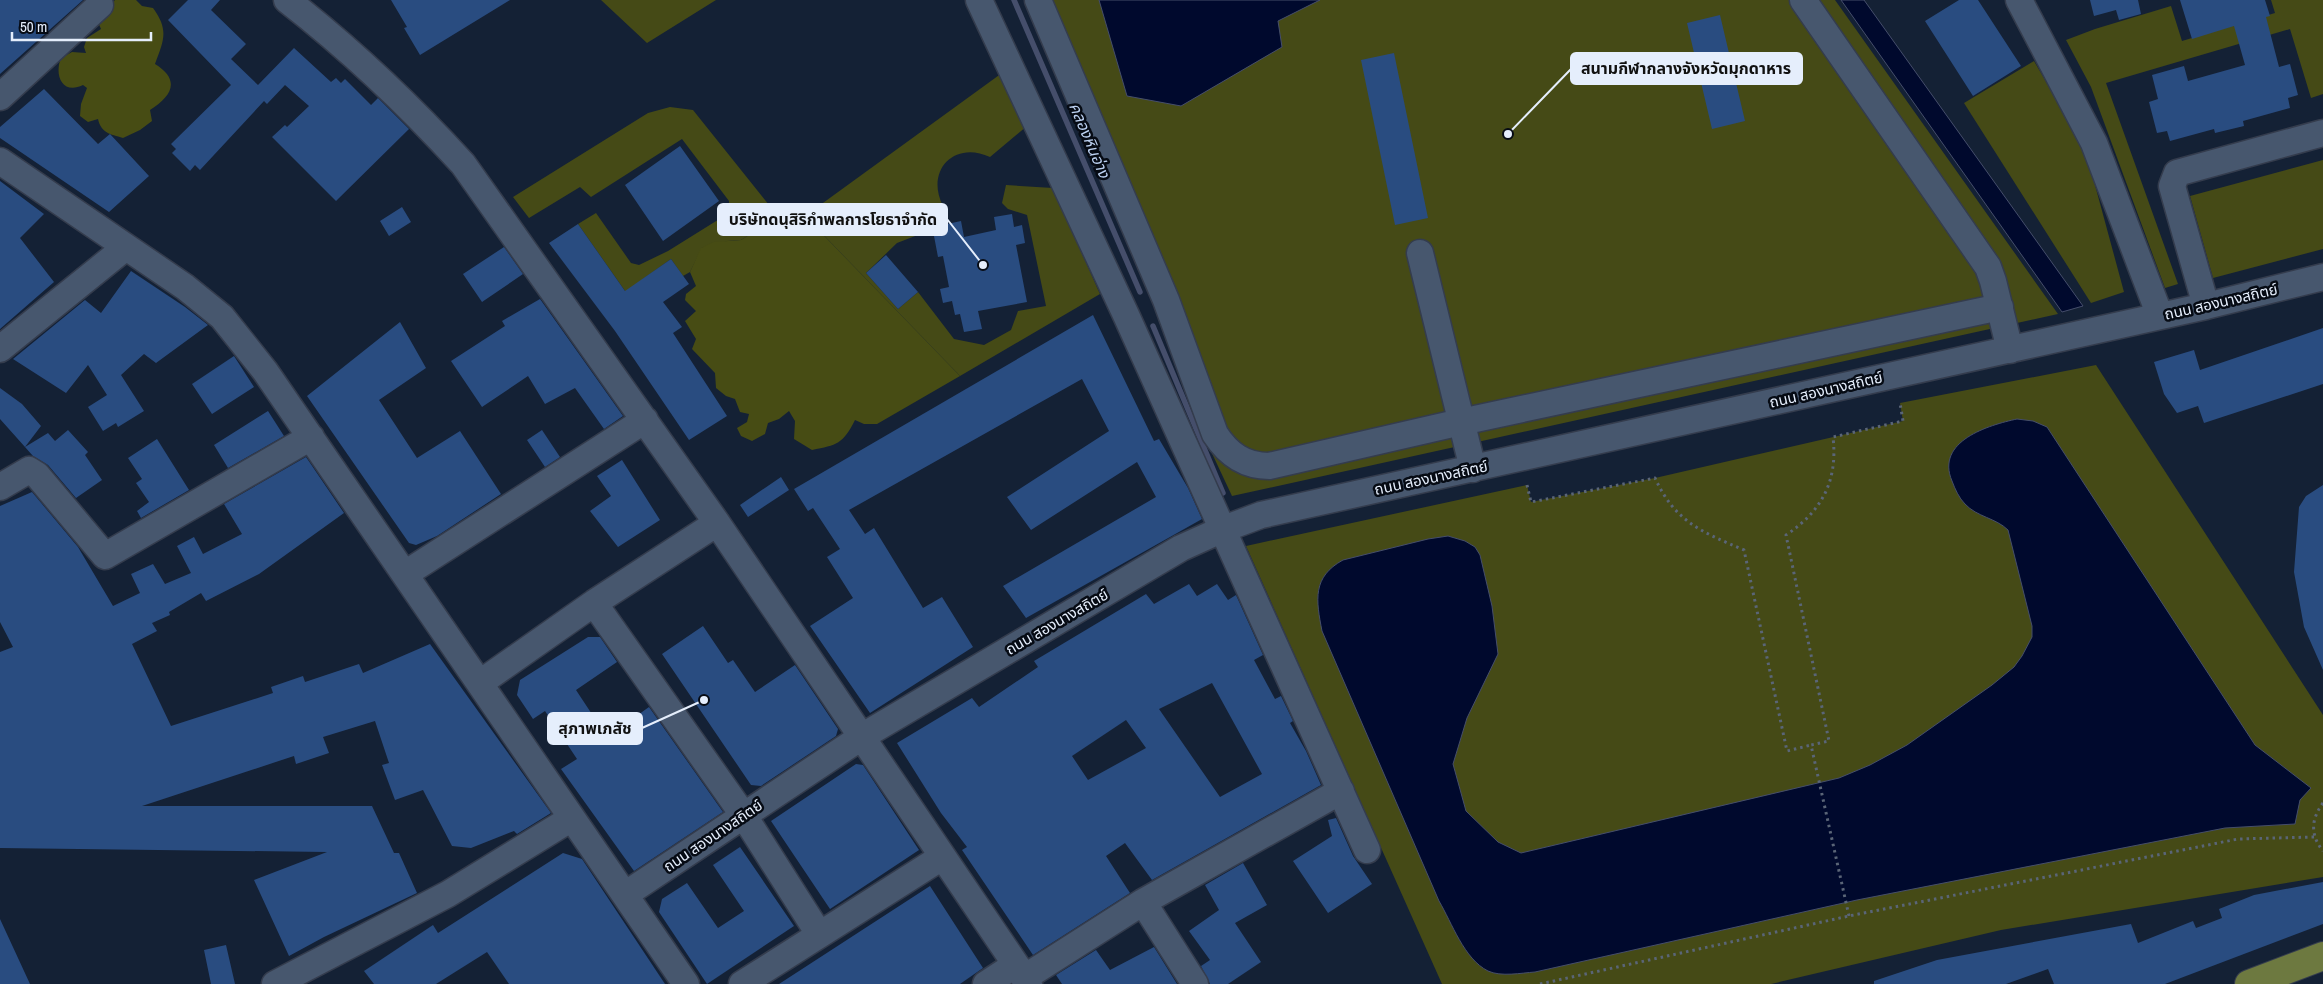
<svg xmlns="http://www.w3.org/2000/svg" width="2323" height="984" font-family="'Archivo Narrow','Noto Sans Thai',sans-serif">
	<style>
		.green { fill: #454a16 }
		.forest { fill: #474c14 }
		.water { fill: #00092d; stroke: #454e6b }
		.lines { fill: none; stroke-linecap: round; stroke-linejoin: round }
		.stream { stroke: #454e6b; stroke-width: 5.5 }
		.building { fill: #294c80; fill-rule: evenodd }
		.minor-casing { stroke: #343c4d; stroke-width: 29 }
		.major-casing { stroke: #343c4d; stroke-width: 30 }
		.path { stroke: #5a6577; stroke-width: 3; stroke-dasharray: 2.5 4; stroke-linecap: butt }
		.minor { stroke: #47576e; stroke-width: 26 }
		.major { stroke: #6d7940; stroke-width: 28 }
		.labels { text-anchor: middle; stroke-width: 5; stroke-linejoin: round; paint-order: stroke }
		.street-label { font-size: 15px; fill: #e5eefc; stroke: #060b14 }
		.water-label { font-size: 16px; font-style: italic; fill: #bcd1f1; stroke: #060b14 }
		.leader { fill: none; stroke: #e5eefc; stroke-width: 2 }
		.callout-dot { fill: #e5eefc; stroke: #060b14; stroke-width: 2 }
		.callout { fill: #e5eefc; stroke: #e5eefc; stroke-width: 2 }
		.callout-label { font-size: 16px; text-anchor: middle; font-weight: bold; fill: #111 }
	</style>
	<rect width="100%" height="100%" fill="#142135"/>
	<path class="green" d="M601,0H716L647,43Z
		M1026,0H1835L2058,314L1232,496L1209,447L1146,268Z
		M2271,0H2323V94L2311,98L2290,29L2106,83L2178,284L2165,288L2091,87L2066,40L2095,29L2171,6L2182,41L2275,13Z
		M2034,61L2085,148L2124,292L2091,303L1964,103Z
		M1002,73L1027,126L990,157C954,140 925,171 943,206L923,233L897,243L866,273L898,309L918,292L954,339L984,345L1011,330L1018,311L1046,306L1027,215L1008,209L1002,203L1006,185L1053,188L1100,294L960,376L805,216Z
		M670,107L693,110L781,220L767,224L741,240L728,241L702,248L690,272L683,276L671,259L643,279L654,296L637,308L578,224L596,213L631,263L639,265L668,251L729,213V201L682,139L591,197L580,187L529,218L513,197L648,113Z
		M2323,160V249L2213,278L2190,196Z
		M2096,365L2323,715V877L2001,930L1771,984H1442L1246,546L1527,485L1531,502L1655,478L1903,421L1900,403Z"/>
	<path class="forest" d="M115,0H136L142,6L153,8C169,30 164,40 155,64C181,80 172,96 150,110L152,121L140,130L123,138C110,134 101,133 98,119L88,122L80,116L81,104L87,88L83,85C62,95 54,75 61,58L72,52L86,53L84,47L87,38L101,29L97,20Z
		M796,211L805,216L960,376L877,424H864L855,420C843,444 837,445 812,450L794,439L795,421L789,411L779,419L768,423L765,434L752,441L741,436L737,428L747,422L749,414L740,412L735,399L726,396L716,388L715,373L692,349L696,339L685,321L696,311L685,300L686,294L696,286L690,272L701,248L714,242L741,240L767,224L781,220L786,214Z"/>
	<path class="water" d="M1099,0H1320L1278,21L1282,47L1181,106L1127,96Z
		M1841,0H1864L2083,306L2062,312Z
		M2017,419L2033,421L2047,427L2255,745L2311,788L2300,800L2295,824L2225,828L1857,900L1535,972C1521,973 1501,977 1488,971C1464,959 1452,923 1439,901L1322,631C1316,600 1312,577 1343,560L1428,539L1448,536L1465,541L1475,547L1480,555L1492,606L1498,654L1467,718L1453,764L1466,811L1498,842L1521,853L1839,778L1870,765L1907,745L1992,685L2014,667L2022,656L2032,637V626L2008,530C1996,518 1977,517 1965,504C1959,498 1955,489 1952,481C1935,441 1989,425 2017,419Z"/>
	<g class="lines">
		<path class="stream" d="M1014,0L1140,292
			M1153,326L1223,493"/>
	</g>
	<path class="building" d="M0,0H83L0,74Z
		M188,0H220L211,10L246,44L231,59L258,85L294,48L331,82L336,78L341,83L345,79L371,105L378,98L409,129L336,201L272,137L285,125L287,127L309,106L285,85L267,104L264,101L200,170L195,165L190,171L172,153L176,149L171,144L231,85L168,20Z
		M391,0H510L420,55L404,28L407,27Z
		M1959,0H1978L2021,66L1973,96L1925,21Z
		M2090,0H2138L2141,14L2119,20L2116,10L2094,16Z
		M2180,0H2265L2270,16L2266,17L2279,67L2290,64L2298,95L2288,98L2290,108L2243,121L2244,126L2215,133L2214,129L2170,141L2167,131L2157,133L2149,102L2158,99L2152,75L2184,66L2188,81L2245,65L2234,26L2192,39Z
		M1720,15L1745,121L1712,129L1687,23Z
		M1394,53L1428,218L1395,225L1361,60Z
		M44,89L98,144L110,134L149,176L109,212L0,138V127Z
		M680,146L719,201L663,241L625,185Z
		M0,181L44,214L20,238L54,282L0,329Z
		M402,207L411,222L389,236L380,221Z
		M1012,214L1014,227L1022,225L1025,243L1016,245L1027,302L978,311L982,329L964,332L960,314L955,315L952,301L943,303L940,289L949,287L943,256L938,257L934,236L940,235L938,226L961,221L964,237L996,230L994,217Z
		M578,224L625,291L671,259L689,284L663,302L682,327L673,333L727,416L689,440L615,331L549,243Z
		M504,247L523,274L482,302L463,274Z
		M886,255L918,292L898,309L866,273Z
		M131,271L185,307L208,325L156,363L144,354L121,375L144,411L118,427L116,423L103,431L88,407L107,395L88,365L66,393L13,359L85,300L101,313Z
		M540,299L623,416L604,429L575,388L545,404L528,376L482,407L451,361L505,326L502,321Z
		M1093,315L1154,441L1159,439L1188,488L1202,519L1026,618L1003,586L1156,497L1137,462L1031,530L1007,497L1109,431L1082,379L849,510L865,534L874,528L923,608L942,597L973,647L870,713L810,626L853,598L827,557L840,549L813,508L808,511L794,489Z
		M400,322L426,368L379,400L417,458L460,431L501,494L437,536L416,545L409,543L307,396Z
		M2323,328V384L2204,423L2198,406L2177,413L2164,394L2154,362L2194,350L2200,370Z
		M234,356L254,387L212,414L192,384Z
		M0,388L22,404L41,426L25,447L0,419Z
		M268,411L284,436L228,468L214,445Z
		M68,430L88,452L85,455L102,480L76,498L48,465L33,456L25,447L48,433L55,441Z
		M542,430L560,457L545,467L527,440Z
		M157,439L189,490L141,518L137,511L149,502L136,483L142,479L128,458Z
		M306,457L344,513L259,574L206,601L201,593L169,612L170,615L152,623L157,631L132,644L171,726L273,693L271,687L303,676L305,682L359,664L363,673L430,644L551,813L517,834L514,831L471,848L452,846L423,790L395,800L382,765L389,763L375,721L323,737L329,753L296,764L294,756L142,806H372L394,853H399L417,893L324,937L289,956L254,880L327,852L0,848V652L13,647L0,622V506L32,492L78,547L113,606L140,593L131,574L153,564L165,584L191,573L177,546L194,537L203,554L242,534L224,504Z
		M622,460L660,520L618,547L590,511L611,496L597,476Z
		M781,477L789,490L748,517L740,505Z
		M2323,485V670L2304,627L2294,572L2299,507L2306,496Z
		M1189,584L1197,596L1217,584L1228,600L1236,595L1263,655L1254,660L1275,699L1281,696L1293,721L1290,723L1306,751L1321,785L1152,880L1125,843L1106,856L1130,893L1033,955L962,850L967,847L941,813L897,743L972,698L979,707L1038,667L1034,661L1146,594L1154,604ZM1212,683L1262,774L1220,797L1159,709ZM1126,720L1146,748L1088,780L1072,756Z
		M703,626L728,663L733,660L755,692L795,665L838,729L836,736L761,786L751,785L662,654Z
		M588,637H600L617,662L576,690L607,737L649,707L723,812L634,871L561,769L577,759L545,711L533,719L517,695L520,680Z
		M856,764L863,765L919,850L830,909L771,821Z
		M1336,818L1353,856L1372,884L1328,913L1293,861L1332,836L1328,820Z
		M740,847L794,926L707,984L659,912L662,899L687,883L718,928L744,911L713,865Z
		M563,853L582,859L665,984H509L487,952L436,984H374L364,971L433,925L438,933Z
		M1243,863L1267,905L1235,923L1261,962L1228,984H1210L1201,966L1210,960L1189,931L1219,910L1205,885Z
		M2323,882V924L2165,984H2054L2048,969L2006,984H1874V981L1937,960L2131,924L2138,943L2193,921L2196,928L2222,918L2219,909L2254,895Z
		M930,886L983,968L960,984H779Z
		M0,919L30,984H0Z
		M226,945L235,984H211L204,950Z
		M1154,947L1177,984H1062L1056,975L1096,950L1110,970Z"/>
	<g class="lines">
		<g class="minor-casing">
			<path id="minor" d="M287,0C350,49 409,105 463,164L717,523L1029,984
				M979,0L1126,315L1367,850
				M1038,0L1166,300L1215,434C1228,454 1244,466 1269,466L1461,422L2000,307
				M1803,0L1988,267L1993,281L2010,350
				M2019,0L2094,143L2160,316
				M0,97L100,5
				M0,161L185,287L222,317L265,371L686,984
				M1420,253L1473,469
				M2206,306L2172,186L2177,173L2323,133
				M0,349L126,247
				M0,487L29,470L37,475L105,556L311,437
				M405,574L645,420
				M594,603L744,816L819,934
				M480,683L594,603L717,523
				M626,894L863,736L1181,548L1221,530L1261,515L2206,306L2323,277
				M1143,902L1195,984
				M1024,978L1143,902L1341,791
				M275,984L448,894L572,818
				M742,984L942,857
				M986,984L1015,965"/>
		</g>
		<g class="major-casing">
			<path id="major" d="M2249,984L2323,956"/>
		</g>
		<path class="path" d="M1527,485L1531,502L1655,478C1675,522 1702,532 1744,550L1787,751L1811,745
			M2323,803C2311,819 2310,835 2323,851
			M1849,916L1811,745L1829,741L1786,535C1822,511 1838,481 1833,437L1903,421L1900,403
			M1540,984L1849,916L2238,839L2315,837"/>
		<use href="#minor" class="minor"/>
		<use href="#major" class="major"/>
	</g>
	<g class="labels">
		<g class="street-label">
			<text transform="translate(2221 302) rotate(-13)" y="5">ถนน สองนางสถิตย์</text>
			<text transform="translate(1826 390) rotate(-13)" y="5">ถนน สองนางสถิตย์</text>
			<text transform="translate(1431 478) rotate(-12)" y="5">ถนน สองนางสถิตย์</text>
			<text transform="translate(1057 622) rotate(-30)" y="5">ถนน สองนางสถิตย์</text>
			<text transform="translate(713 836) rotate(-34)" y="5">ถนน สองนางสถิตย์</text>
		</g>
		<g class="water-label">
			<text transform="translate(1090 140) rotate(67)" y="6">คลองหินอ่าง</text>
		</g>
	</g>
	<path class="leader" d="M1508 134L1571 69M983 265L947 219M704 700L642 728"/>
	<g class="callout-dot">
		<circle cx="1508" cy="134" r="5"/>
		<circle cx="983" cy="265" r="5"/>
		<circle cx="704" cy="700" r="5"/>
	</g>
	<g class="callout">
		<rect x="1571" y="53" width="231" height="31" rx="5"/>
		<rect x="718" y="204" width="229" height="31" rx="5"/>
		<rect x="548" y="713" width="94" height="31" rx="5"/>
	</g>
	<g class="callout-label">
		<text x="1686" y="74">สนามกีฬากลางจังหวัดมุกดาหาร</text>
		<text x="833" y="225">บริษัทดนุสิริกำพลการโยธาจำกัด</text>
		<text x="595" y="734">สุภาพเภสัช</text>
	</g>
	<path d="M12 32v8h139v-8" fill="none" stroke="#e5eefc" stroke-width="2.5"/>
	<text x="20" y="32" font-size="15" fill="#e5eefc" stroke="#060b14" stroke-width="4" paint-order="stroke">50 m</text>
</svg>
